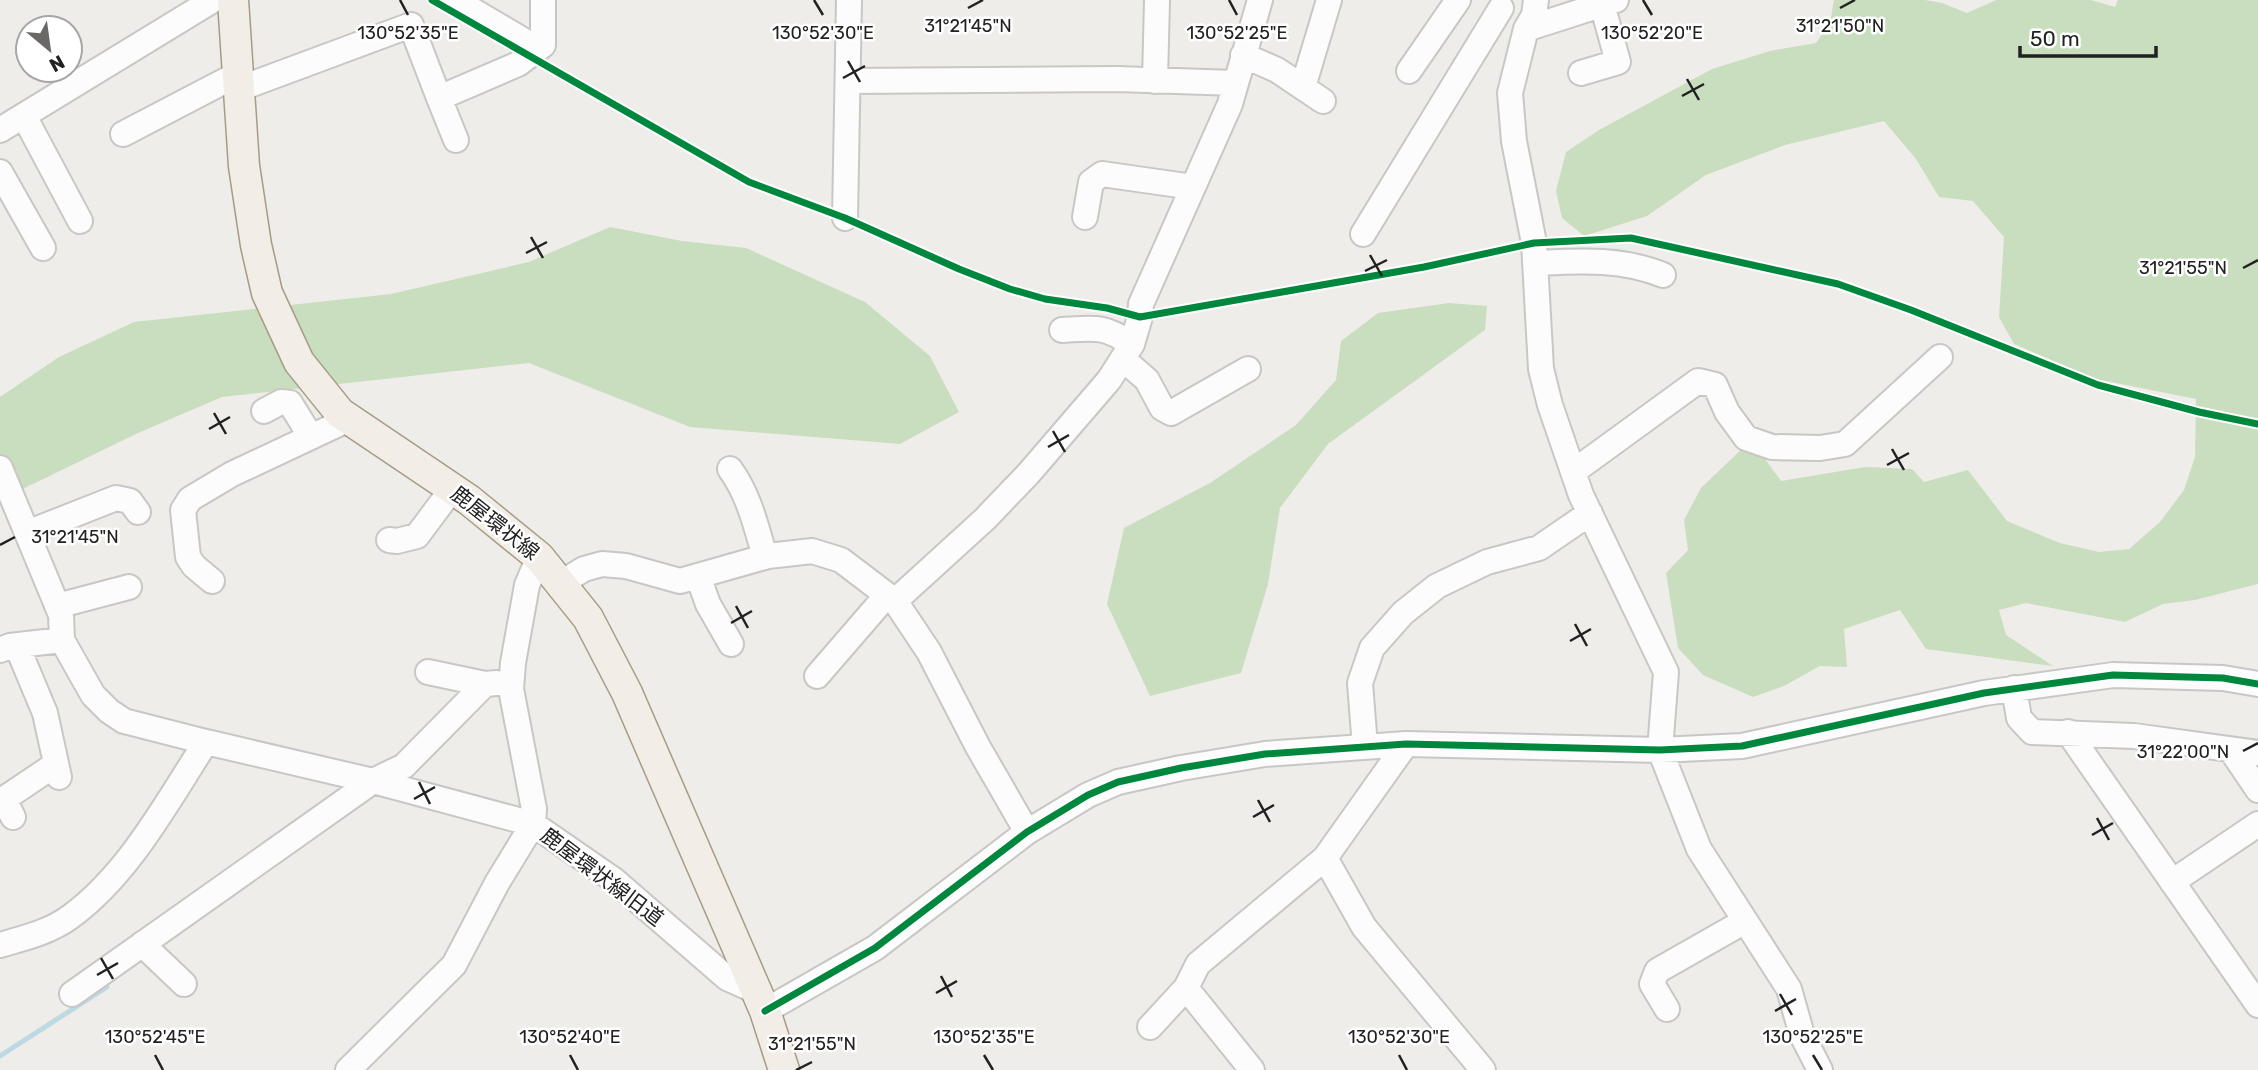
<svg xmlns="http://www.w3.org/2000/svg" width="2258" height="1070" font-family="Rubik,'Noto Sans JP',sans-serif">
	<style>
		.forest { fill: #c9debe }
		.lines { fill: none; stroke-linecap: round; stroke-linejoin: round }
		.stream { stroke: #bdd9e3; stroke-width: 5 }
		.minor-casing { stroke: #c8c7c5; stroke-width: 28 }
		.major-casing { stroke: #a69c85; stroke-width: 33 }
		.minor { stroke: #fdfcfc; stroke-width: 24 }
		.major { stroke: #f2ede6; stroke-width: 30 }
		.cycleway-casing { stroke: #fff; stroke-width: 11 }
		.cycleway { stroke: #00873e; stroke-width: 7 }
		.ticks { fill: none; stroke: #212121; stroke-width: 2.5 }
		.labels { text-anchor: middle; stroke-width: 5; stroke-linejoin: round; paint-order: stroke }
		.street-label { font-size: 21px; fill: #212121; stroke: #fff }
		.ticks-label { font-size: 18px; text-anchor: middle; fill: #212121; stroke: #fff; stroke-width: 5; stroke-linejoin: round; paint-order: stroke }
	</style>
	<rect width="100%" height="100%" fill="#efede9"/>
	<path class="forest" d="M1834,0H1925L1942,3L1967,13L1996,0H2091L2115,7L2118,0H2258V584L2195,600L2163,604L2125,622L2026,603L1999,610L2006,635L2053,666L1926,649L1900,610L1844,629L1847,667L1820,666L1784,686L1753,697L1703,675L1678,648L1666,573L1688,550L1684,520L1701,488L1747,444L1765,459L1781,481L1865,467L1912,469L1924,482L1968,470L2007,521L2060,543L2099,552L2129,549L2160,522L2184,490L2195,457L2196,399L2096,379L2014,344L1999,317L2004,237L1973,201L1939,197L1916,159L1884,121L1785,145L1706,175L1647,216L1584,236L1562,218L1556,191L1566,152L1599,130L1712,69L1770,51L1816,43L1830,23Z
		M610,227L682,241L746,248L865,302L930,356L959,412L900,444L690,427L529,363L222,397L138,433L0,500V397L59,357L134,322L391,294L529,262Z
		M1449,303L1487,306L1485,330L1328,444L1280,508L1268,584L1241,673L1150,696L1107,604L1124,528L1210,483L1296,425L1336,380L1341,341L1378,313Z"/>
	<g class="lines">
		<path class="stream" d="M0,1056L107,987"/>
		<g class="minor-casing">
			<path id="minor" d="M455,0L538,49
				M1536,0L1534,15L1526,29L1510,93L1514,141L1534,243L1541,369L1550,405L1581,495L1666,672L1660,750L1699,849L1789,989L1802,1035L1820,1070
				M1526,29L1616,0
				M1243,55L1277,70L1323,101
				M1409,71L1458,0
				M1581,73L1618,62L1602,4
				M1306,77L1329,0
				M849,81L1117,79L1235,83
				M1155,81L1157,0
				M239,89L411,25L439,98
				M24,116L80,221
				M0,130L213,0
				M123,134L238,74
				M456,140L439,98L518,64L543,45V0
				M0,172L43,248
				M1085,217L1091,182L1102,174L1193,187
				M845,218L849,0
				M1363,234L1501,8
				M1536,263C1579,261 1621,258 1663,275
				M1062,330C1095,328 1103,325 1132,344
				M1123,359L1147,380L1162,408L1171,413L1248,369
				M264,411L281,402L290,403L311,437
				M0,468L61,615L62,640L93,695L109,711L124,721L206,742
				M730,469C749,495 756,526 765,557
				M1573,472L1698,381L1715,385L1727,412L1746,438L1772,447L1820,448L1845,444L1940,357
				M27,533L116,498L130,501L138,512
				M389,540L397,541L417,536L452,489
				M698,576L708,604L731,644
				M212,581L194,566L188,557L183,510L190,499L232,474L349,419
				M561,583L584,569L602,564L626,566L680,581L768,556L812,551L841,560L895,601L929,652L978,747L1027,832
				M895,601L985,519L1029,473L1109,380L1132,344L1140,317L1141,304L1230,104L1260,0
				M57,606L129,587
				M17,646L45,713L59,777
				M0,650L10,646L62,640
				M428,672L485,684L497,683
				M817,676L887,595
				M2014,688L2019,718L2032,732L2134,736L2258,753
				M2068,732L2258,1005
				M1365,747L1360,683L1372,648L1403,613L1437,586L1487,562L1539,548L1590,513
				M2231,750L2258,790
				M13,817L7,805V797L56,764
				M1325,858L1364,927L1483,1070
				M2172,882L2258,824
				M142,944L184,984
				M0,945C24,938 50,932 70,917C129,874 167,802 206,742L373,781L533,824L614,880L727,978L756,991
				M72,994L373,781L404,766L485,684
				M1667,1009L1652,984L1657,971L1745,921
				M765,1011L875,948L1027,832L1088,795L1118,782L1181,768L1265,754L1406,744L1660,750L1742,746L1984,693L2113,675L2223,678L2258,684
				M1150,1027L1186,988
				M348,1070L454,965L497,883L533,824L534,809L511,689L513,663L527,585L539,557
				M1252,1070L1186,988L1198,964L1325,858L1406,744"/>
		</g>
		<g class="major-casing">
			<path id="major" d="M233,0L244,166L256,245L267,293L299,362L340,413L469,500L539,557L588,618L627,693L765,1011L784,1070"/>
		</g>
		<use href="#minor" class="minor"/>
		<use href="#major" class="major"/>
		<g class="cycleway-casing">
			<path id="cycleway" d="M432,0L749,182L845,218L959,269L1010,289L1045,299L1107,308L1140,317L1424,267L1534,243L1631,238L1838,284L1911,310L2098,385L2199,412L2258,424
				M765,1011L875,948L1027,832L1088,795L1118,782L1181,768L1265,754L1406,744L1660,750L1742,746L1984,693L2113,675L2223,678L2258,684"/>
		</g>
		<use href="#cycleway" class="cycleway"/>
	</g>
	<path class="ticks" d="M400,0L408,15M814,0L823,15M1229,0L1237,15M1643,0L1652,15M968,8L983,0M1840,8L1855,0M848,61L860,82M843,78L865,66M1687,79L1699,100M1682,96L1704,84M531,237L543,258M526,253L547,242M1370,255L1382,276M2243,268L2258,260M1365,271L1387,260M214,413L226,434M209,429L230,417M1053,431L1065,452M1048,447L1069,435M1892,449L1904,470M1887,465L1909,453M0,545L15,537M736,606L748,628M731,623L752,611M1575,624L1587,646M1570,641L1591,629M2243,751L2258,743M419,782L430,804M414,799L435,787M1258,800L1270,822M1253,817L1274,805M2097,818L2109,840M2092,835L2113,823M101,958L113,979M97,975L118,963M941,976L952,997M936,993L957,981M1780,994L1792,1015M1775,1011L1796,999M155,1055L163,1070M570,1055L578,1070M984,1055L993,1070M1399,1055L1407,1070M1813,1055L1822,1070M796,1070L812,1062"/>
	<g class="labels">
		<g class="street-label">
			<text transform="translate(495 523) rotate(38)" y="7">鹿屋環状線</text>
			<text transform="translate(602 877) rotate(37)" y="7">鹿屋環状線旧道</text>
		</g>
	</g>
	<g class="ticks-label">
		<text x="968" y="32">31°21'45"N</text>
		<text x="1840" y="32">31°21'50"N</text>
		<text x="408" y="39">130°52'35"E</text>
		<text x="823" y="39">130°52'30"E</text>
		<text x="1237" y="39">130°52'25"E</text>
		<text x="1652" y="39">130°52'20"E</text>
		<text x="2183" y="274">31°21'55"N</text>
		<text x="75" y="543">31°21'45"N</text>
		<text x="2183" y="758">31°22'00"N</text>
		<text x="155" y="1043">130°52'45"E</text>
		<text x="570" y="1043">130°52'40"E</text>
		<text x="984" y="1043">130°52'35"E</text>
		<text x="1399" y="1043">130°52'30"E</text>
		<text x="1813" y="1043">130°52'25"E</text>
		<text x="812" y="1050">31°21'55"N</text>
	</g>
	<g transform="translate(49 49) rotate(151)"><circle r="33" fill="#ffffff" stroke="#a6a6a6" stroke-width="2"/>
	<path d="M0-5L12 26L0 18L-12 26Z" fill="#696867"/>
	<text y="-10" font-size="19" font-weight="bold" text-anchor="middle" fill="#212121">N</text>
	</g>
	<path d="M2020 46v10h136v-10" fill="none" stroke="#212121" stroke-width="3.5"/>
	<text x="2030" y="46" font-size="21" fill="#212121" stroke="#ffffff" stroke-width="5" paint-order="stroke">50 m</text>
</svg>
